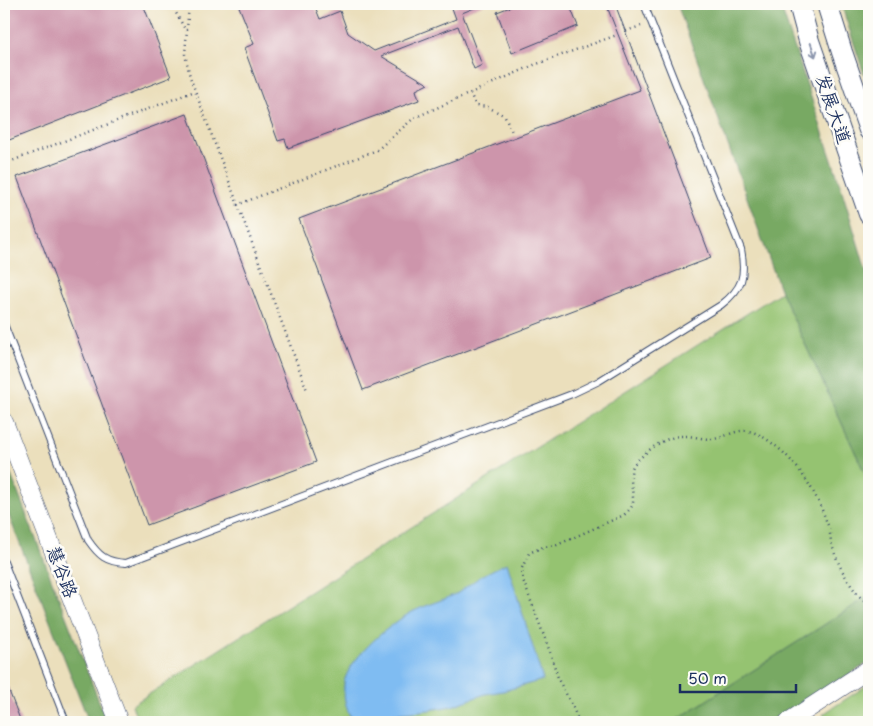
<svg xmlns="http://www.w3.org/2000/svg" width="873" height="726" font-family="'Playpen Sans','LXGW WenKai TC',sans-serif">
	<style>
		.green { fill: #95c371; stroke: #587968 }
		.forest { fill: #78a963; stroke: #4a6c60 }
		.water { fill: #7fbcf2; stroke: #4d76a8 }
		.building { fill: #cd95ab }
		.lines { fill: none; stroke-linecap: round; stroke-linejoin: round }
		.lane-casing { stroke: #3a496c; stroke-width: 8 }
		.secondary-casing { stroke: #3a496c; stroke-width: 19 }
		.primary-casing { stroke: #3a496c; stroke-width: 22 }
		.path { stroke: #3a496c; stroke-width: 2.5; stroke-dasharray: 1 4; stroke-linecap: butt }
		.lane { stroke: #fff; stroke-width: 6 }
		.secondary { stroke: #fff; stroke-width: 18 }
		.primary { stroke: #fff; stroke-width: 20 }
		.oneway { stroke: #8d97ae }
		.labels { text-anchor: middle; stroke-width: 5; stroke-linejoin: round; paint-order: stroke }
		.street-label { font-size: 18px; fill: #1b2f5e; stroke: #fdfcf7 }
	</style>
	<rect width="100%" height="100%" fill="#fdfcf7"/>
	<filter id="ink" filterUnits="userSpaceOnUse"><feTurbulence type="fractalNoise" baseFrequency=".02" numOctaves="2"/><feDisplacementMap in="SourceGraphic" scale="10" xChannelSelector="R" yChannelSelector="G"/><feConvolveMatrix kernelMatrix="1 2 1 2 8 2 1 2 1" color-interpolation-filters="sRGB"/></filter>
	<filter id="wash" filterUnits="userSpaceOnUse"><feTurbulence type="fractalNoise" baseFrequency=".0096" numOctaves="4" result="noise"/><feDisplacementMap in="SourceGraphic" scale="20" xChannelSelector="R" yChannelSelector="G"/><feGaussianBlur stdDeviation="1.12" result="paint"/><feColorMatrix in="noise" values="0 0 0 0 0 0 0 0 0 0 0 0 0 0 0 0 0 1.4 0 .05"/><feComposite in="paint" operator="in"/></filter>
	<g filter="url(#wash)">
		<rect width="100%" height="100%" fill="#ebdfbc"/>
		<path class="green" d="M781,292L869,482V596L673,722H138L132,705Z
			M869,684V722H829L823,714Z"/>
		<path class="forest" d="M677,4H780L840,184L869,280V482L781,292Z
			M841,4H869V89Z
			M4,457L107,722H89L4,503Z
			M869,596V662L777,722H673Z"/>
		<path class="water" d="M507,563L543,680L503,691L485,694L452,706L429,710L359,718L350,716C345,706 342,690 345,679C353,655 390,624 412,612C426,604 443,601 458,593C465,588 472,582 480,577C488,572 498,567 507,563Z"/>
		<g id="blocks">
			<path class="building" d="M4,4H143L171,77L4,142Z
				M238,4H314L320,19L340,11L348,33L374,51L456,19L452,8L464,4H484L462,13L482,65L474,69L458,26L381,56L428,84L416,90L419,100L288,148L285,139L278,141L244,48L254,44Z
				M518,4H569L578,26L512,53L497,12Z
				M606,4H615L711,258L363,390L299,219L640,90Z
				M187,114L316,462L147,525L17,177Z
				M4,678L21,722H4Z"/>
		</g>
	</g>
	<g filter="url(#ink)">
		<use href="#blocks" fill-opacity="0" stroke="#3a496c" stroke-width="1"/>
		<g class="lines">
			<g class="lane-casing">
				<path id="lane" d="M4,324L88,540C99,556 106,562 126,563L572,394L599,381L721,305C743,288 746,276 741,249L644,4
					M4,562L66,722"/>
			</g>
			<g class="secondary-casing">
				<path id="secondary" d="M4,422L119,722
					M788,722L869,669"/>
			</g>
			<g class="primary-casing">
				<path id="primary" d="M799,4L809,41L869,214
					M827,4L842,52L869,130"/>
			</g>
			<path class="path" d="M173,4L176,13L186,31
				M189,4L185,54L190,77L307,390
				M384,4C397,7 406,9 419,4
				M626,31L641,26
				M470,93L475,104L480,106L488,107L505,116L512,132
				M4,164L195,91
				M237,205L377,150L414,118L534,65L617,35
				M579,722L571,703L559,681L550,652L523,580L522,568L529,553L543,547L557,545L624,515C628,511 632,508 633,503C634,490 626,472 636,462C648,450 666,435 685,436C693,436 702,439 711,439C724,439 734,429 748,431C758,432 769,441 777,447C801,467 817,494 827,523C830,529 830,535 831,541C837,565 851,590 869,606"/>
			<use href="#lane" class="lane"/>
			<use href="#secondary" class="secondary"/>
			<use href="#primary" class="primary"/>
		</g>
		<defs><path id="oneway-shaft" d="M-6 0H5M1.5-3L5.5 0L1.5 3" fill="none" stroke-width="1.6" stroke-linecap="round" stroke-linejoin="round" transform="scale(1.25)"/></defs>
		<use class="oneway" href="#oneway-shaft" transform="translate(813 50) rotate(71)"/>
	</g>
	<g class="labels">
		<g class="street-label">
			<text transform="translate(833 109) rotate(71)" y="6">发展大道</text>
			<text transform="translate(62 572) rotate(69)" y="6">慧谷路</text>
		</g>
	</g>
	<rect width="873" height="726" fill="none" stroke="#fdfcf7" stroke-width="20"/>
	<path d="M680 684v8h116v-8" fill="none" stroke="#1b2f5e" stroke-width="2.5"/>
	<text x="688" y="684" font-size="15" fill="#1b2f5e" stroke="#fdfcf7" stroke-width="4" paint-order="stroke">50 m</text>
</svg>
